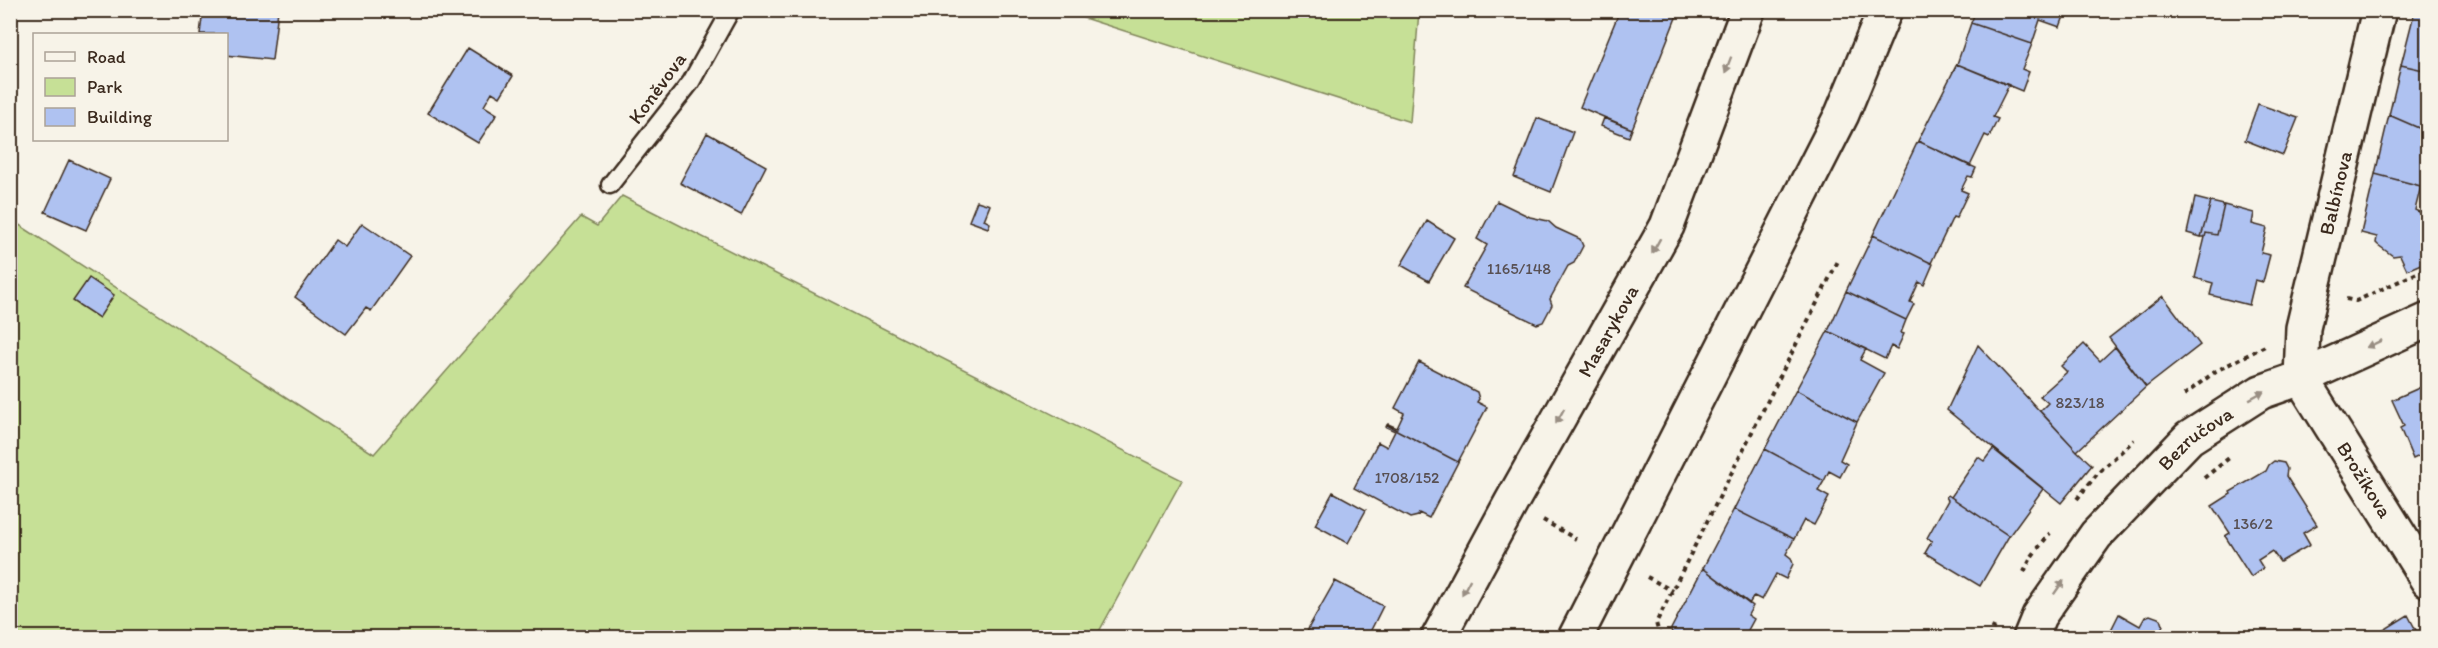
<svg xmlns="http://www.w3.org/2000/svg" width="2438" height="648" font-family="Itim,sans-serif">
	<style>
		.green { fill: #c6e096; stroke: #80855a; stroke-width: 1.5 }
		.building { fill: #afc2f1; stroke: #3b2a1e; stroke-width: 1.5 }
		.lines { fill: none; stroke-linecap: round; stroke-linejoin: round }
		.service-casing { stroke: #3b2a1e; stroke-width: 21 }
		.minor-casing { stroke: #3b2a1e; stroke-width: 38 }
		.tertiary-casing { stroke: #3b2a1e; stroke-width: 38 }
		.path { stroke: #3b2a1e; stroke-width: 4; stroke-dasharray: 4.5 4.5; stroke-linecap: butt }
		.service { stroke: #f7f3e8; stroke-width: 16 }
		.minor { stroke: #f7f3e8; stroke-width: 33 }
		.tertiary { stroke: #f7f3e8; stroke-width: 33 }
		.oneway { fill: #998e83 }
		.labels { text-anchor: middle; stroke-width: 5; stroke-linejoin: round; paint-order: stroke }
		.number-label { font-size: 16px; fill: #585053 }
		.street-label { font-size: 20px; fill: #3b2a1e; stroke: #f7f3e8 }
	</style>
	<rect width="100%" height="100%" fill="#f7f3e8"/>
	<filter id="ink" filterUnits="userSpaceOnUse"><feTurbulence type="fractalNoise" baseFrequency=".0167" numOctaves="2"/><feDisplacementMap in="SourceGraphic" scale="12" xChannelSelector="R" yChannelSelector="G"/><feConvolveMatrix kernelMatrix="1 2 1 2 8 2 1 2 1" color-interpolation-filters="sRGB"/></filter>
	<g filter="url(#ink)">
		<path class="green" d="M1062,11H1419L1410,122Z
			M622,196L1182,480L1096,637H11L10,219L374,454L581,217L597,226Z"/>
		<path class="building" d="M203,10H278L272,60L226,55V34H200Z
			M1620,10H1679L1632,129L1580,107Z
			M1976,10H2065L2066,11L2060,27L2040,20L2032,44L1971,23Z
			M2415,10H2428V71L2401,65Z
			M1971,23L2032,44L2022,69L2029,72L2022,91L1957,64Z
			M468,48L513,76L500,97L492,92L484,106L497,114L478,143L428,113Z
			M1957,64L2009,85L1993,117L1998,119L1989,137L1985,135L1970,166L1918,141Z
			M2401,65L2428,71V132L2389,115Z
			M2258,104L2298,118L2283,155L2245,140Z
			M2389,115L2428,132V188L2375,174Z
			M1537,118L1573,132L1551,192L1514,177Z
			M1604,118L1632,129L1629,137L1601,126Z
			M707,133L766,166L741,215L680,183Z
			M1918,141L1976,168L1972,177L1968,176L1961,190L1968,193L1956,218L1953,217L1931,263L1873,235Z
			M69,160L110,179L86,230L45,212Z
			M2375,174L2421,186L2415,210L2421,213L2428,208V261L2407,270L2400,255L2393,256L2378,245L2376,243L2377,237L2361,233Z
			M2195,198L2211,202L2201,237L2187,233Z
			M977,201L990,205L984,220L990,223L988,228L969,221Z
			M1497,201L1530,217L1548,221L1556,228L1580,239L1583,246L1574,263L1568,266L1550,299L1552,305L1543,322L1537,324L1463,288L1487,245L1477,239Z
			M2211,202L2224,205L2217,235L2206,233L2205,237H2201Z
			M2224,205L2254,213L2252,224L2267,228L2261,253L2270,255L2263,282L2255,280L2249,305L2210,295L2213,283L2195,278L2206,233L2217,235Z
			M1427,221L1454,238L1429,281L1401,265Z
			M362,223L410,256L371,311L366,308L346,334L295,297L335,240L345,247Z
			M1873,235L1933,264L1924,285L1919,282L1910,302L1914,304L1906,320L1846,291Z
			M89,278L114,295L99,318L73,301Z
			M1846,291L1906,320L1901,333L1904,334L1897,349L1891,346L1885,359L1828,331Z
			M2163,296L2200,345L2146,387L2109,338Z
			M1828,331L1866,349L1860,360L1884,373L1857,422L1796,390Z
			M2084,344L2100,361L2115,347L2146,387L2077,451L2040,411L2048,403L2040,396L2067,372L2061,366Z
			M1978,345L2077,451L2092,465L2061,503L1947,410Z
			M1419,362L1477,392L1479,399L1477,402L1487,407L1458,462L1387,425L1388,424L1397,428L1404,413L1395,408Z
			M2428,384V452L2413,459L2400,428L2404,426L2392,400Z
			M1796,390L1857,422L1840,460L1847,464L1840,477L1829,471L1824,481L1765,449Z
			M1387,425L1458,462L1429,518L1419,513L1418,516L1410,518L1354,488L1378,442L1387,447L1395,431L1386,427Z
			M1765,449L1824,481L1818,491L1829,497L1814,525L1804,520L1794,539L1734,509Z
			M1993,449L2043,489L2009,536L1951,497L1978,457L1984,461Z
			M2274,461L2284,463L2287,469L2286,476L2317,525L2303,533L2310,545L2280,562L2272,551L2258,560L2263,568L2251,577L2225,536L2230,533L2212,506L2231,494L2230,492L2266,471L2269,465Z
			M1333,492L1366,510L1348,543L1315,525Z
			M1948,495L2009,536L1980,586L1925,553L1932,541L1927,538L1948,500L1946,497Z
			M1734,509L1794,539L1786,554L1791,558L1793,564L1786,579L1776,574L1762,600L1754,596L1749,604L1703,568Z
			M1703,568L1753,606L1748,615L1754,619L1747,632L1751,638H1673L1671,629Z
			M1335,581L1383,606L1367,638H1305L1309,627Z
			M2119,614L2140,626L2145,617L2150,615L2161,619L2163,625L2159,634L2165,638H2107Z
			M2408,615L2420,638H2371Z"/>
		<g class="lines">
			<g class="service-casing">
				<path id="service" d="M610,185L691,82L731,10"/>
			</g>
			<g class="minor-casing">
				<g id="minor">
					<path id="s1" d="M2301,378L2303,328L2379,10"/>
					<path id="s2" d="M2301,378L2428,581"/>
					<path id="s3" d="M1438,638L1511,503L1667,226L1748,10"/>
					<path id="s4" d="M2030,638L2039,616L2096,535L2189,438L2261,392L2301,378L2428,320"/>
				</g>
			</g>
			<g class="tertiary-casing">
				<path id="tertiary" d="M1575,638L1842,114L1885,10"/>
			</g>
			<path class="path" d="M2346,299L2356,301L2428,268
				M2184,395L2216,371L2265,346
				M2204,478L2229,458
				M2077,499L2097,474L2134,440
				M1543,520L1576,539
				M2024,572L2032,556L2050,533
				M1647,577L1673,591
				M1660,637L1656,623L1838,261
				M1989,638L1994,626
				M2072,638L2077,629"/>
			<use href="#service" class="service"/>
			<use href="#minor" class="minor"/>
			<use href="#tertiary" class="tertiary"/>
		</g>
		<defs><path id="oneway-solid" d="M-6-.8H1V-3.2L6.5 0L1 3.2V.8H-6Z" transform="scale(1.5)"/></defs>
		<g class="oneway">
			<use href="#oneway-solid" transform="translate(1728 65) rotate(111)"/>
			<use href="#oneway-solid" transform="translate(1656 246) rotate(119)"/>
			<use href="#oneway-solid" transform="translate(2374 344) rotate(155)"/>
			<use href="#oneway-solid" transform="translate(2257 395) rotate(-29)"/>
			<use href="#oneway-solid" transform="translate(1560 416) rotate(119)"/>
			<use href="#oneway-solid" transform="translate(1466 587) rotate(118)"/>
			<use href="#oneway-solid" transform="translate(2059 587) rotate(-55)"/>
		</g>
	</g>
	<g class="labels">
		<g class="number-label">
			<text x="1519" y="274">1165/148</text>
			<text x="2080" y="408">823/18</text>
			<text x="1407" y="483">1708/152</text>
			<text x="2253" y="529">136/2</text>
		</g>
		<g class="street-label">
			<text transform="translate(657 88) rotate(-54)" y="7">Koněvova</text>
			<text dy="7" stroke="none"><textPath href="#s1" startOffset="189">Balbínova</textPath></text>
			<text dy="7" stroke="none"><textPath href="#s3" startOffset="351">Masarykova</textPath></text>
			<text dy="7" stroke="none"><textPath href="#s4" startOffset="262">Bezručova</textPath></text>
			<text dy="7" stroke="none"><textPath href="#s2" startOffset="120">Brožíkova</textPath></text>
		</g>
	</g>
	<rect width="2438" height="648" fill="none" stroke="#f7f3e8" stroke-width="36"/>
	<rect x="18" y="18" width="2402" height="612" fill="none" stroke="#3b2a1e" stroke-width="2" filter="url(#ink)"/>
	<rect x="33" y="33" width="195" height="108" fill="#f7f3e8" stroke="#aca397" stroke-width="1.5"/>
	<rect x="45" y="52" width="30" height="9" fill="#f7f3e8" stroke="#aca397" stroke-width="1.5"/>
	<text x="87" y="63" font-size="18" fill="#3b2a1e">Road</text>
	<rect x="45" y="78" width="30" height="18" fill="#c6e096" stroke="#aca397" stroke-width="1.5"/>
	<text x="87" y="93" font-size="18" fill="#3b2a1e">Park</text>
	<rect x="45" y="108" width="30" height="18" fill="#afc2f1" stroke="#aca397" stroke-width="1.5"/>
	<text x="87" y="123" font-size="18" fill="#3b2a1e">Building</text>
</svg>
